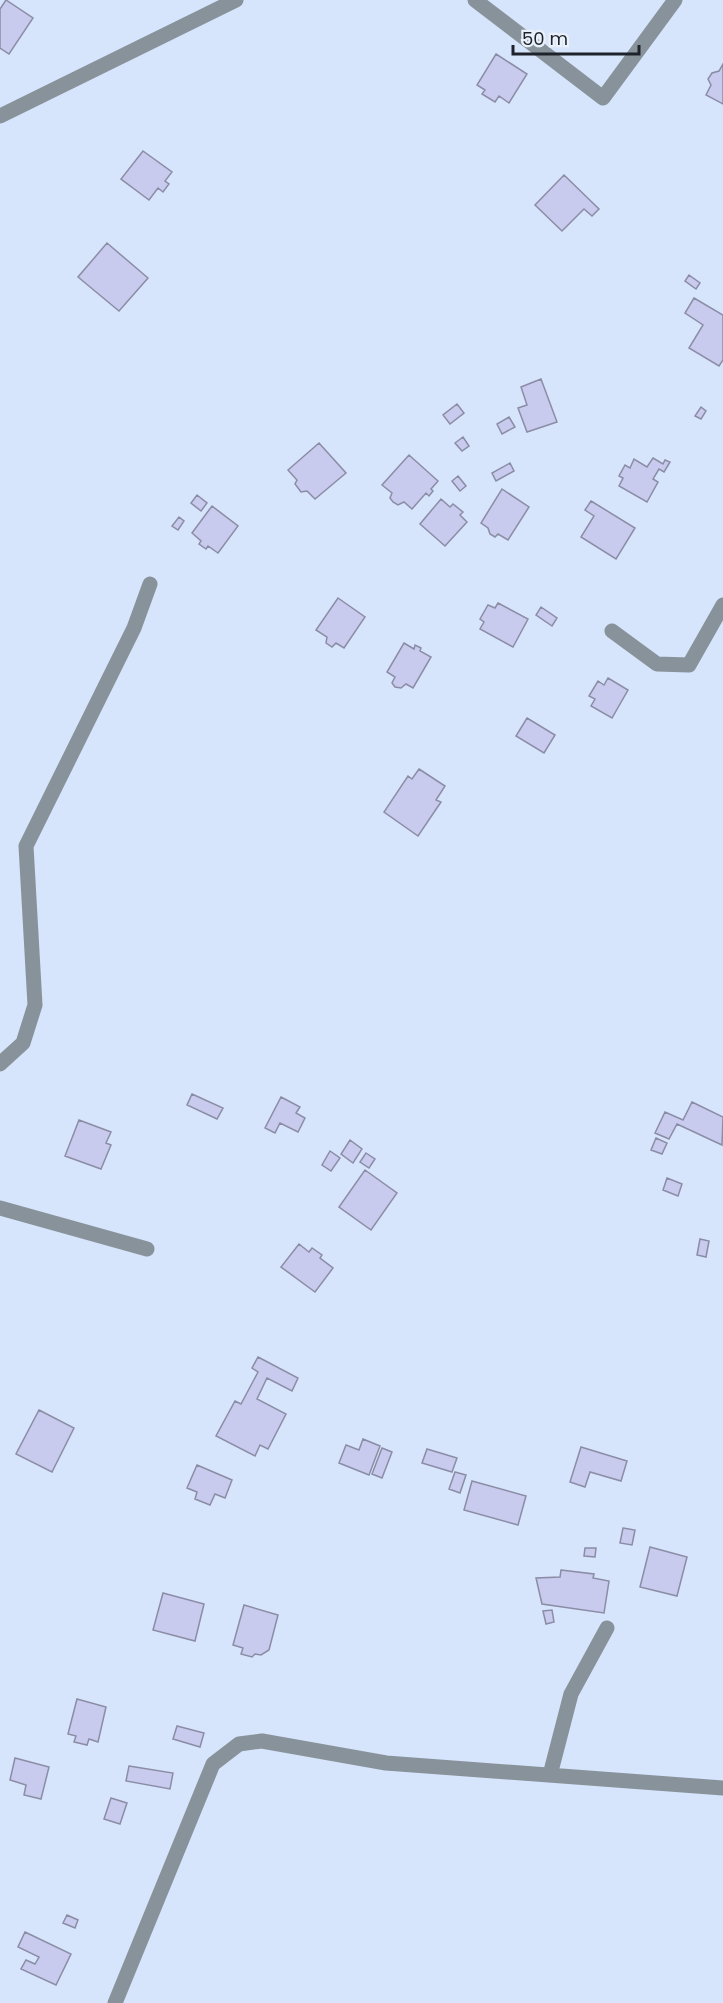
<svg xmlns="http://www.w3.org/2000/svg" width="723" height="2003" font-family="Poppins,sans-serif">
	<style>
		.building { fill: #c8caee; stroke: #8b8da5; stroke-width: 1.5 }
		.lines { fill: none; stroke-linecap: round; stroke-linejoin: round }
		.street { stroke: #88929a; stroke-width: 15 }
	</style>
	<rect width="100%" height="100%" fill="#d6e4fc"/>
	<path class="building" d="M6,0L33,18L9,54L0,48V9Z
		M496,54L527,74L509,103L499,96L495,102L482,94L485,90L477,85Z
		M723,64V104L706,95L711,85L708,79L712,73L719,71Z
		M143,151L172,172L165,181L169,184L163,192L158,188L149,200L121,179Z
		M564,175L599,209L592,216L584,209L562,231L535,205Z
		M107,243L148,278L119,311L78,277Z
		M689,275L700,283L696,289L685,281Z
		M694,298L723,315V360L719,366L689,348L703,325L685,313Z
		M541,379L557,422L527,432L518,408L527,405L521,387Z
		M457,404L464,413L450,424L443,415Z
		M701,407L706,411L701,419L695,416Z
		M509,417L515,427L502,434L497,424Z
		M463,437L469,446L462,451L455,443Z
		M319,443L346,473L315,499L307,491L301,492L295,484L297,480L288,470Z
		M409,455L438,481L431,489L433,491L429,496L426,493L412,509L404,502L398,505L393,502L390,498L392,493L382,485Z
		M653,458L663,464L665,460L670,462L664,472L659,469L653,479L658,482L647,502L619,486L623,478L619,476L625,465L630,468L634,459L647,467Z
		M510,463L514,471L496,481L492,473Z
		M458,476L466,486L460,491L452,481Z
		M502,489L529,507L508,540L498,534L495,537L490,534L488,528L481,523Z
		M197,495L207,503L201,511L191,503Z
		M441,499L450,507L453,504L463,512L460,515L467,522L445,546L420,524Z
		M591,501L635,528L616,559L581,537L594,516L585,510Z
		M212,506L238,526L218,553L208,546L206,549L199,544L201,541L192,533Z
		M179,517L184,521L178,530L172,526Z
		M338,598L365,617L344,648L336,643L332,647L326,643L327,637L316,630Z
		M498,603L528,619L513,647L480,629L484,622L480,619L488,605L495,608Z
		M541,607L557,618L552,626L536,615Z
		M404,643L414,649L415,645L421,648L420,651L431,657L413,688L406,684L401,688L395,687L392,683L395,677L387,672Z
		M608,678L628,690L612,718L591,706L595,699L589,696L598,681L604,685Z
		M527,718L555,735L544,753L516,736Z
		M419,769L445,786L436,800L441,802L418,836L384,812L408,776L412,779Z
		M192,1094L223,1108L217,1119L187,1105Z
		M281,1097L300,1107L296,1113L305,1118L298,1132L280,1123L275,1133L265,1128Z
		M692,1102L723,1117L722,1145L677,1124L669,1139L655,1133L665,1112L683,1120Z
		M79,1120L111,1132L106,1143L111,1145L101,1169L65,1156Z
		M656,1138L667,1143L662,1154L651,1150Z
		M350,1140L362,1149L353,1163L341,1154Z
		M330,1151L340,1158L331,1171L322,1165Z
		M366,1153L375,1159L369,1168L360,1162Z
		M365,1170L397,1193L371,1230L339,1207Z
		M667,1178L682,1184L678,1196L663,1190Z
		M700,1239L709,1241L706,1257L697,1255Z
		M299,1244L309,1252L312,1248L322,1255L320,1258L333,1268L315,1292L281,1267Z
		M258,1357L298,1378L292,1391L267,1378L257,1399L286,1414L268,1449L260,1445L255,1456L216,1436L235,1401L241,1404L258,1372L252,1368Z
		M39,1410L74,1428L52,1472L16,1454Z
		M363,1439L380,1446L369,1475L339,1463L346,1445L359,1450Z
		M581,1447L627,1461L621,1481L590,1472L585,1487L570,1482Z
		M382,1448L392,1452L382,1478L372,1474Z
		M427,1449L457,1458L452,1472L422,1463Z
		M197,1465L232,1480L225,1498L215,1494L210,1505L195,1499L197,1492L187,1488Z
		M455,1472L466,1475L460,1493L449,1489Z
		M472,1481L526,1496L518,1525L464,1510Z
		M623,1528L635,1530L632,1545L620,1543Z
		M650,1547L687,1557L677,1596L640,1587Z
		M585,1548H596L595,1557L584,1556Z
		M561,1570L594,1574L593,1578L609,1581L604,1613L542,1604L536,1578L560,1577Z
		M163,1593L204,1604L195,1641L153,1630Z
		M244,1605L278,1615L269,1650L261,1655L255,1654L252,1657L241,1654L243,1648L233,1645Z
		M552,1610L554,1622L546,1624L543,1611Z
		M77,1699L106,1707L98,1742L89,1739L87,1745L74,1742L76,1736L68,1734Z
		M177,1726L204,1733L200,1747L173,1739Z
		M15,1758L49,1767L41,1799L24,1795L26,1785L10,1780Z
		M129,1766L173,1773L170,1789L126,1781Z
		M111,1798L127,1803L120,1824L104,1819Z
		M67,1915L78,1920L75,1928L63,1923Z
		M25,1932L71,1954L56,1985L21,1969L26,1960L35,1964L39,1957L18,1947Z"/>
	<g class="lines">
		<path class="street" d="M475,0L603,98L675,0
			M0,116L236,0
			M612,631L657,664L689,665L723,605
			M0,1064L23,1043L35,1005L26,846L134,628L150,584
			M0,1208L147,1249
			M550,1775L571,1694L607,1628
			M115,2003L213,1764L239,1744L262,1741L386,1763L723,1788"/>
	</g>
	<path d="M513 45v9h126v-9" fill="none" stroke="#1e232b" stroke-width="3"/>
	<text x="522" y="45" font-size="18" fill="#1e232b" stroke="#ebf1fb" stroke-width="4.5" paint-order="stroke">50 m</text>
</svg>
